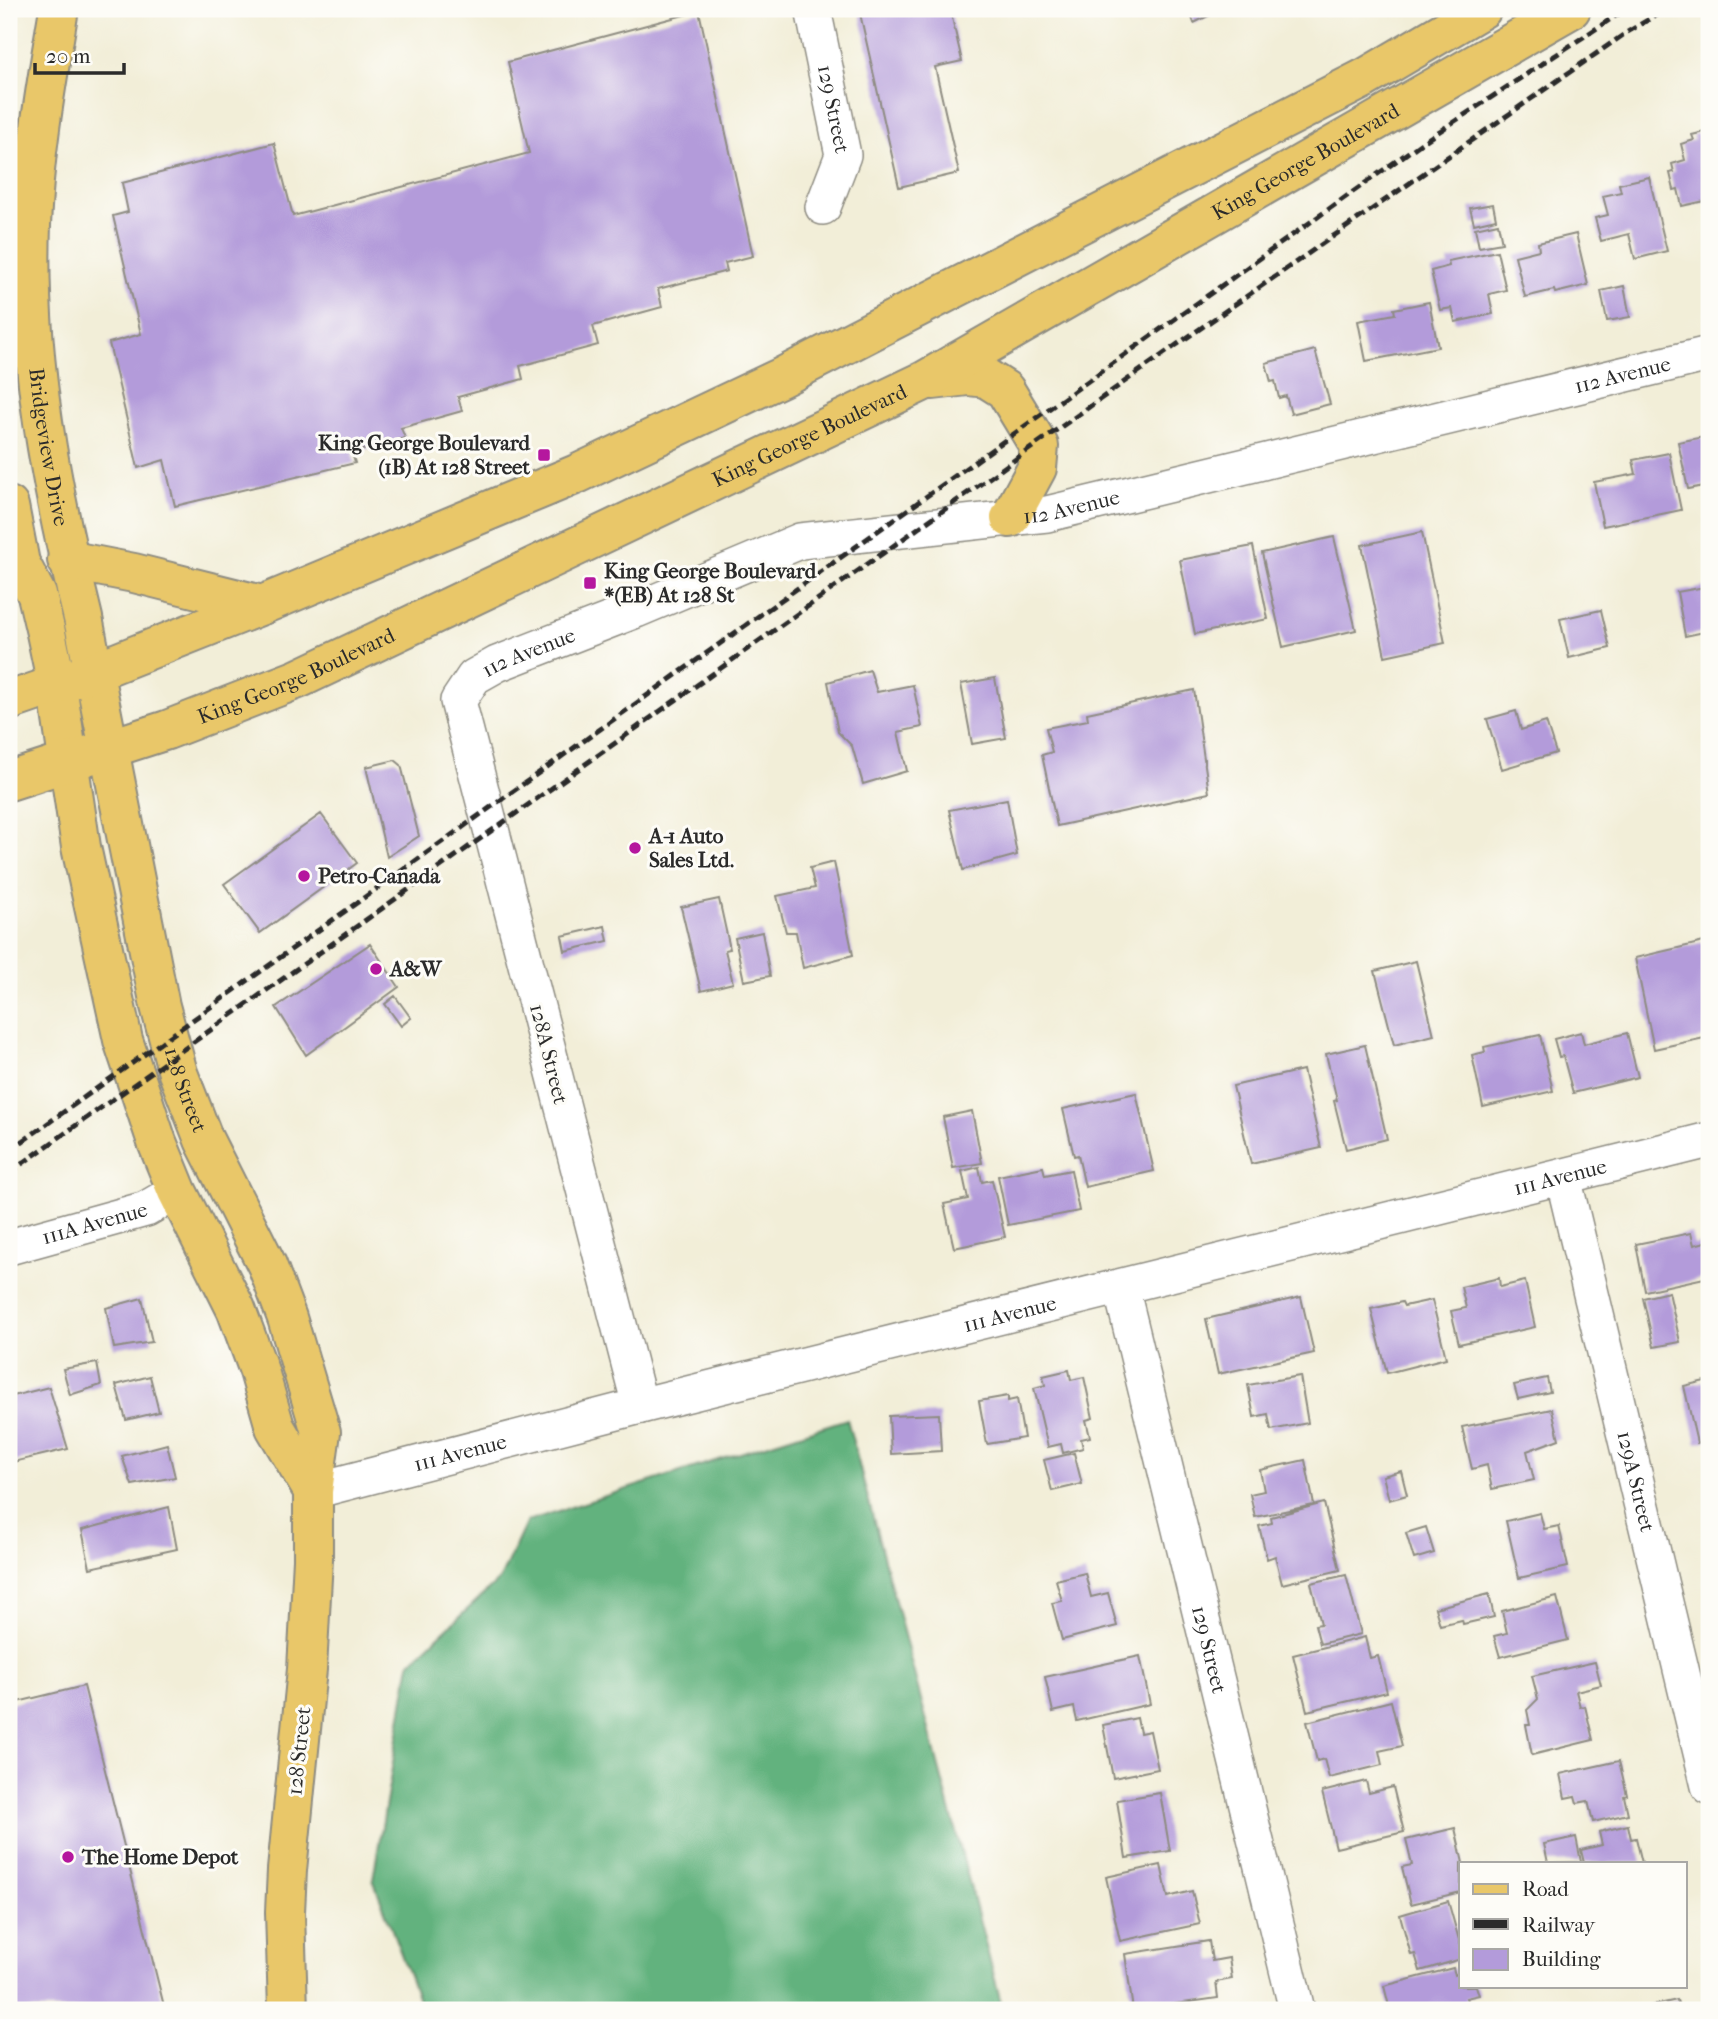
<svg xmlns="http://www.w3.org/2000/svg" width="1718" height="2019" font-family="'IM FELL French Canon',serif">
	<style>
		.forest { fill: #62b27e; stroke: #466e54; stroke-width: 2 }
		.building { fill: #b39bda }
		.lines { fill: none; stroke-linecap: round; stroke-linejoin: round }
		.minor-casing { stroke: #8e8c82; stroke-width: 38 }
		.major-casing { stroke: #8e8c82; stroke-width: 42 }
		.minor { stroke: #fff; stroke-width: 35 }
		.major { stroke: #e9c769; stroke-width: 38 }
		.rail { stroke: #2b2b2b; stroke-width: 5; stroke-dasharray: 10 5; stroke-linecap: butt }
		.poi-dot { fill: #b5179e; stroke: #fdfcf7; stroke-width: 2.5 }
		.labels { text-anchor: middle; stroke-width: 6; stroke-linejoin: round; paint-order: stroke }
		.street-label { font-size: 21px; fill: #2b2b2b; stroke: #fdfcf7 }
		.poi-label { font-size: 21px; font-weight: bold; fill: #2b2b2b; stroke: #fdfcf7; text-anchor: start }
	</style>
	<rect width="100%" height="100%" fill="#fdfcf7"/>
	<filter id="ink" filterUnits="userSpaceOnUse"><feTurbulence type="fractalNoise" baseFrequency=".0143" numOctaves="2"/><feDisplacementMap in="SourceGraphic" scale="14" xChannelSelector="R" yChannelSelector="G"/><feConvolveMatrix kernelMatrix="1 2 1 2 8 2 1 2 1" color-interpolation-filters="sRGB"/></filter>
	<filter id="wash" filterUnits="userSpaceOnUse"><feTurbulence type="fractalNoise" baseFrequency=".00686" numOctaves="4" result="noise"/><feDisplacementMap in="SourceGraphic" scale="28" xChannelSelector="R" yChannelSelector="G"/><feGaussianBlur stdDeviation="1.57" result="paint"/><feColorMatrix in="noise" values="0 0 0 0 0 0 0 0 0 0 0 0 0 0 0 0 0 1.4 0 .05"/><feComposite in="paint" operator="in"/></filter>
	<g filter="url(#wash)">
		<rect width="100%" height="100%" fill="#f2eed8"/>
		<path class="forest" d="M847,1419L1003,2010H422L373,1879L410,1663L500,1579L527,1521Z"/>
		<g id="blocks">
			<path class="building" d="M859,9H921V11L950,9L962,61L935,67L959,173L899,187Z
				M1189,9H1222L1194,23Z
				M699,11L753,256L725,263L727,271L658,289L662,307L593,326L598,345L520,366L523,379L458,397L462,411L401,428L405,438L352,453L355,463L175,506L164,460L138,468L109,343L141,334L113,216L128,212L122,183L274,143L293,216L529,153L508,62Z
				M1708,131L1709,200L1682,206L1678,189L1674,190L1670,173L1674,172L1672,164L1685,160L1681,144L1694,140L1692,135Z
				M1649,177L1667,251L1635,259L1629,234L1601,241L1595,218L1608,215L1603,196L1621,192L1619,184Z
				M1493,204L1496,219L1474,224L1470,208Z
				M1498,223L1502,243L1479,247L1475,228Z
				M1576,234L1588,285L1555,293L1554,290L1525,297L1515,256L1539,250L1538,243Z
				M1497,251L1506,290L1489,294L1493,314L1455,322L1452,308L1440,310L1431,271L1449,266L1448,261Z
				M1624,286L1630,317L1607,321L1601,291Z
				M1429,302L1438,347L1366,361L1358,321L1395,314L1394,309Z
				M1315,350L1330,404L1291,414L1286,396L1279,398L1275,381L1271,382L1266,363Z
				M1709,436V485L1688,489L1678,442Z
				M1669,453L1681,510L1603,526L1594,482L1636,474L1633,460Z
				M1422,532L1445,643L1385,656L1362,545Z
				M1334,537L1356,630L1283,647L1262,553Z
				M1253,546L1268,619L1195,634L1180,560Z
				M1705,587L1709,612V631L1685,636L1677,592Z
				M1601,610L1610,648L1569,658L1560,619Z
				M870,670L877,692L913,685L922,727L898,732L907,771L863,784L852,746L838,732L828,682Z
				M995,678L1006,738L972,744L961,684Z
				M1194,690L1209,793L1057,826L1042,755L1052,752L1046,728L1088,720L1087,713Z
				M1516,711L1521,730L1546,722L1556,753L1502,769L1487,719Z
				M395,760L401,765L419,836L387,857L366,767Z
				M1007,799L1017,855L963,870L949,810Z
				M321,814L357,863L260,933L224,884Z
				M834,862L853,955L803,968L796,932H786L777,896L815,888L810,868Z
				M719,899L730,949L725,950L733,983L701,991L681,907Z
				M605,926L608,941L565,951L562,936Z
				M762,932L770,976L744,981L735,938Z
				M1708,941L1709,1037L1654,1049L1635,958Z
				M370,944L399,987L306,1055L276,1007Z
				M1416,961L1434,1035L1394,1045L1375,971Z
				M395,996L411,1018L401,1026L385,1004Z
				M1581,1032L1584,1044L1627,1033L1638,1077L1573,1093L1563,1056L1559,1057L1554,1039Z
				M1540,1035L1553,1091L1483,1107L1472,1055L1485,1052L1484,1047Z
				M1365,1045L1387,1139L1346,1149L1334,1101L1337,1100L1326,1054Z
				M1303,1070L1321,1148L1251,1164L1233,1086Z
				M1136,1093L1154,1171L1085,1187L1078,1155L1074,1156L1063,1109Z
				M972,1111L982,1163L953,1168L943,1117Z
				M979,1167L982,1182L992,1180L1005,1237L954,1248L944,1204L968,1199L962,1171Z
				M1043,1167L1045,1175L1071,1170L1079,1211L1008,1225L998,1176Z
				M1691,1233L1694,1245L1709,1241V1277L1645,1291L1636,1244Z
				M1499,1278L1500,1287L1525,1281L1535,1327L1459,1344L1451,1311L1466,1308L1461,1287Z
				M1669,1292L1680,1342L1654,1347L1643,1298Z
				M1301,1297L1314,1353L1218,1374L1206,1319Z
				M142,1298L152,1342L114,1348L106,1308Z
				M1432,1300L1446,1358L1387,1373L1371,1309L1402,1302L1404,1306Z
				M97,1363L101,1385L70,1395L63,1369Z
				M1069,1370L1071,1380L1084,1377L1093,1418L1086,1420L1090,1437L1081,1439L1083,1448L1063,1453L1061,1444L1048,1447L1034,1388L1045,1385L1043,1376Z
				M150,1376L159,1412L126,1420L116,1385Z
				M1300,1376L1308,1423L1271,1430L1268,1414L1254,1417L1248,1385Z
				M1547,1378L1550,1392L1518,1399L1514,1385Z
				M1709,1380V1440L1697,1443L1684,1386Z
				M49,1387L68,1449L9,1463V1397Z
				M1008,1396V1401L1017,1399L1024,1438L987,1444L979,1401Z
				M1552,1409L1559,1439L1527,1451L1534,1480L1492,1489L1487,1465L1472,1469L1462,1427Z
				M939,1414L941,1451L891,1454L889,1416Z
				M167,1444L175,1477L132,1485L122,1456Z
				M1074,1453L1082,1484L1052,1491L1044,1460Z
				M1305,1460L1314,1505L1255,1517L1250,1494L1264,1491L1260,1470Z
				M1401,1471L1407,1495L1389,1500L1383,1476Z
				M1324,1503L1340,1570L1282,1584L1275,1556L1267,1559L1259,1526L1272,1523L1271,1517Z
				M169,1507L177,1549L90,1568L82,1530Z
				M1540,1513L1544,1529L1559,1526L1568,1567L1519,1578L1506,1521Z
				M1426,1527L1434,1553L1414,1559L1406,1533Z
				M1085,1573L1091,1597L1108,1593L1117,1626L1062,1640L1052,1603L1062,1601L1056,1580Z
				M1346,1575L1361,1634L1320,1644L1315,1625L1321,1624L1311,1583Z
				M1489,1594L1494,1617L1463,1624L1462,1620L1440,1625L1435,1608Z
				M1557,1597L1568,1640L1500,1657L1494,1636L1507,1633L1502,1611Z
				M1365,1637L1370,1658L1378,1656L1387,1692L1307,1711L1293,1655Z
				M1140,1656L1150,1704L1077,1721L1074,1707L1053,1712L1045,1677Z
				M1595,1662L1601,1685L1576,1691L1580,1707L1585,1706L1593,1740L1532,1755L1526,1725H1530L1527,1710L1538,1699L1532,1676Z
				M84,1686L165,2010H9V1704Z
				M1391,1701L1402,1746L1379,1751L1382,1765L1329,1778L1324,1759L1317,1761L1307,1722Z
				M1137,1718L1140,1733L1150,1731L1158,1769L1113,1778L1103,1725Z
				M1619,1761L1627,1795L1624,1796L1628,1814L1593,1822L1588,1801L1577,1803L1575,1796L1565,1798L1560,1774Z
				M1366,1781L1369,1793L1393,1787L1404,1832L1336,1848L1322,1792Z
				M1160,1793L1170,1851L1126,1858L1117,1800Z
				M1628,1825L1631,1839L1636,1838L1642,1863H1584L1581,1850L1602,1845L1599,1832Z
				M1455,1828L1463,1863H1461V1892L1411,1904L1402,1867L1412,1865L1406,1840Z
				M1576,1837L1581,1862L1548,1863L1544,1844Z
				M1161,1865L1168,1897L1192,1891L1200,1924L1120,1941L1106,1877Z
				M1448,1901L1461,1947V1959L1420,1971L1415,1954L1411,1955L1400,1915Z
				M1209,1941L1212,1961L1229,1958L1232,1979L1216,1982L1218,1998L1133,2010L1125,1954Z
				M1453,1968L1455,1975L1461,1973V1986H1476L1479,1995L1466,1998L1470,2010H1390L1384,1986Z
				M1677,2000L1680,2010H1637V2009Z"/>
		</g>
	</g>
	<g filter="url(#ink)">
		<use href="#blocks" fill-opacity="0" stroke="#8e8c82" stroke-width="2"/>
		<g class="lines">
			<g class="minor-casing">
				<g id="minor">
					<path id="s1" d="M813,9L843,155L823,207"/>
					<path id="s2" d="M1563,1177L1709,1786"/>
					<path id="s3" d="M9,1247L146,1209L177,1191"/>
					<path id="s4" d="M1121,1287L1297,2010"/>
					<path id="s5" d="M640,1406L458,701L474,677L497,664L636,610L800,541L1047,514L1709,354"/>
					<path id="s6" d="M313,1491L640,1406L1709,1140"/>
				</g>
			</g>
			<g class="major-casing">
				<g id="major">
					<path id="s7" d="M59,9C47,80 34,152 31,225C26,359 51,488 83,618L160,1006L178,1073L204,1140L267,1265L287,1318L321,1432L313,1491V1559L307,1669L287,1870L285,1912L288,2010"/>
					<path d="M933,380L968,376L986,378L1005,390L1039,446L1037,468L1010,518"/>
					<path d="M9,506L20,563L37,595L46,633L57,685L81,847L123,1040L157,1142L177,1191L236,1309L259,1371L275,1427L313,1491"/>
					<path d="M67,560L134,573L262,605"/>
					<path d="M9,701L93,672L262,605L577,474L780,378L1365,78L1482,9"/>
					<path id="s8" d="M9,781L167,730L298,679L924,381L1571,9"/>
				</g>
			</g>
			<use href="#minor" class="minor"/>
			<use href="#major" class="major"/>
			<path class="rail" d="M9,1151L1420,144L1626,9
				M9,1173L1175,346L1626,33L1666,9"/>
		</g>
	</g>
	<g class="poi-dot">
		<rect x="537" y="448" width="14" height="14" rx="3.5"/>
		<rect x="583" y="576" width="14" height="14" rx="3.5"/>
		<circle cx="635" cy="848" r="7"/>
		<circle cx="304" cy="876" r="7"/>
		<circle cx="376" cy="969" r="7"/>
		<circle cx="68" cy="1857" r="7"/>
	</g>
	<g class="labels">
		<g class="street-label">
			<text dy="7" stroke="none"><textPath href="#s1" startOffset="102">129 Street</textPath></text>
			<text dy="7" stroke="none"><textPath href="#s8" startOffset="1440">King George Boulevard</textPath></text>
			<text dy="7" stroke="none"><textPath href="#s5" startOffset="1951">112 Avenue</textPath></text>
			<text dy="7" stroke="none"><textPath href="#s8" startOffset="873">King George Boulevard</textPath></text>
			<text dy="7" stroke="none"><textPath href="#s7" startOffset="441">Bridgeview Drive</textPath></text>
			<text dy="7" stroke="none"><textPath href="#s5" startOffset="1384">112 Avenue</textPath></text>
			<text dy="7" stroke="none"><textPath href="#s5" startOffset="817">112 Avenue</textPath></text>
			<text dy="7" stroke="none"><textPath href="#s8" startOffset="306">King George Boulevard</textPath></text>
			<text transform="translate(549 1054) rotate(76)" y="7">128A Street</text>
			<text dy="7" stroke="none"><textPath href="#s7" startOffset="1099">128 Street</textPath></text>
			<text dy="7" stroke="none"><textPath href="#s6" startOffset="1286">111 Avenue</textPath></text>
			<text dy="7" stroke="none"><textPath href="#s3" startOffset="89">111A Avenue</textPath></text>
			<text dy="7" stroke="none"><textPath href="#s6" startOffset="719">111 Avenue</textPath></text>
			<text dy="7" stroke="none"><textPath href="#s6" startOffset="152">111 Avenue</textPath></text>
			<text dy="7" stroke="none"><textPath href="#s2" startOffset="313">129A Street</textPath></text>
			<text dy="7" stroke="none"><textPath href="#s4" startOffset="373">129 Street</textPath></text>
			<text transform="translate(299 1751) rotate(-84)" y="7">128 Street</text>
		</g>
		<g class="poi-label">
			<text x="530" y="450" text-anchor="end">King George Boulevard<tspan x="530" dy="24">(1B) At 128 Street</tspan></text>
			<text x="604" y="578">King George Boulevard<tspan x="604" dy="24">*(EB) At 128 St</tspan></text>
			<text x="649" y="843">A-1 Auto<tspan x="649" dy="24">Sales Ltd.</tspan></text>
			<text x="318" y="883">Petro-Canada</text>
			<text x="390" y="976">A&amp;W</text>
			<text x="82" y="1864">The Home Depot</text>
		</g>
	</g>
	<rect width="1718" height="2019" fill="none" stroke="#fdfcf7" stroke-width="35"/>
	<rect x="1459" y="1862" width="228" height="126" fill="#fdfcf7" stroke="#a9a8a5" stroke-width="2"/>
	<rect x="1473" y="1884" width="35" height="10" fill="#e9c769" stroke="#a9a8a5" stroke-width="2"/>
	<text x="1522" y="1896" font-size="21" fill="#2b2b2b">Road</text>
	<rect x="1473" y="1919" width="35" height="10" fill="#2b2b2b" stroke="#a9a8a5" stroke-width="2"/>
	<text x="1522" y="1932" font-size="21" fill="#2b2b2b">Railway</text>
	<rect x="1473" y="1949" width="35" height="21" fill="#b39bda" stroke="#a9a8a5" stroke-width="2"/>
	<text x="1522" y="1966" font-size="21" fill="#2b2b2b">Building</text>
	<path d="M35 63v10h89v-10" fill="none" stroke="#2b2b2b" stroke-width="3.5"/>
	<text x="46" y="63" font-size="21" fill="#2b2b2b" stroke="#fdfcf7" stroke-width="5" paint-order="stroke">20 m</text>
</svg>
